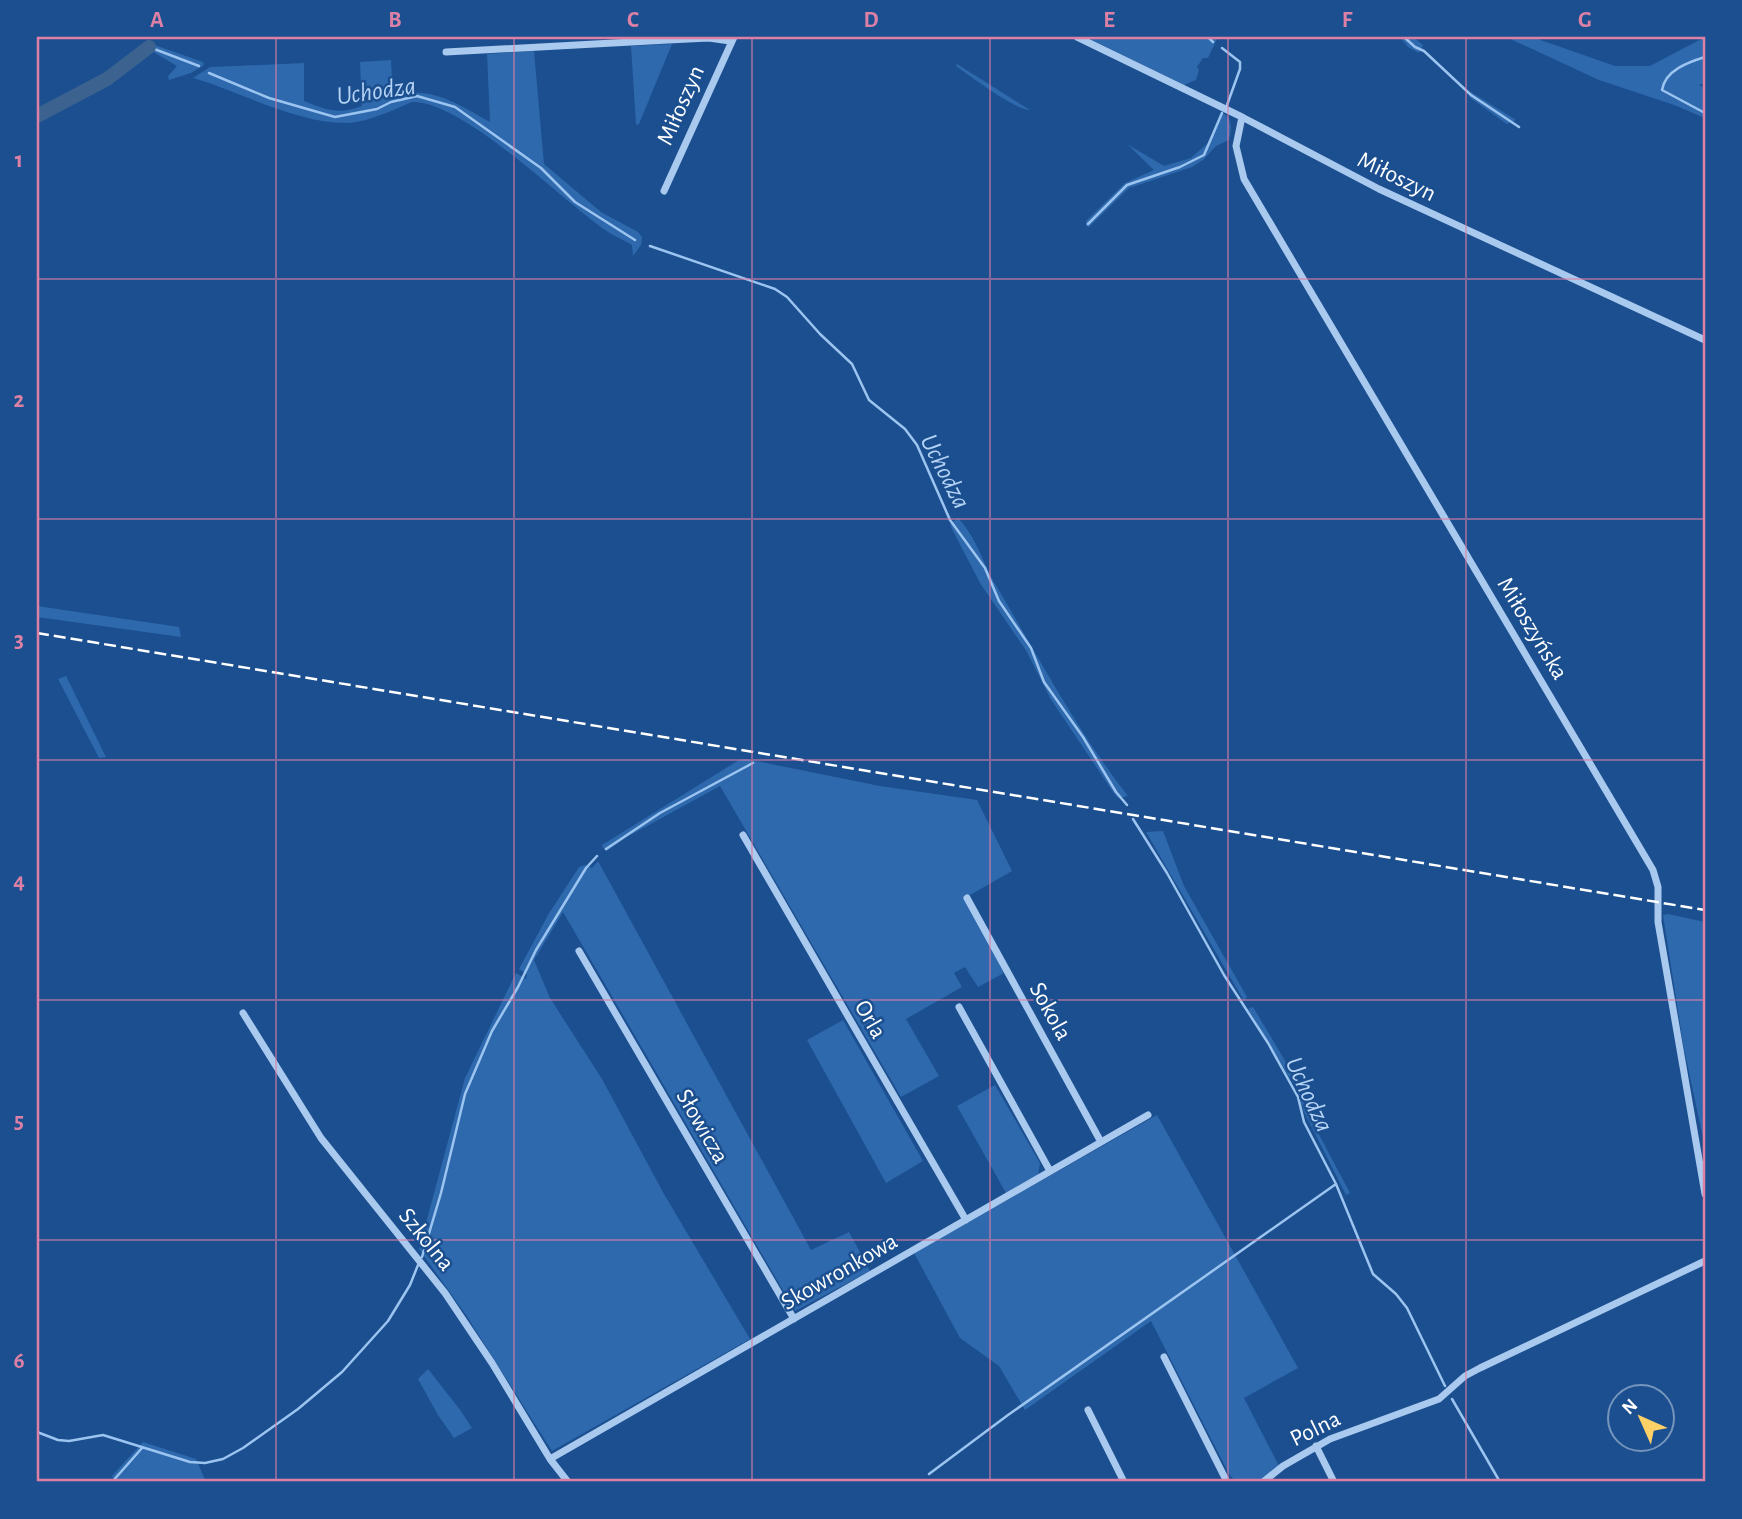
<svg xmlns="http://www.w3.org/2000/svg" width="1742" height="1519" font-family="'Alegreya Sans',sans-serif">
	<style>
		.green { fill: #2e69ad }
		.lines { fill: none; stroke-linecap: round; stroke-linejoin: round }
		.stream { stroke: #9cc4f0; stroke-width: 2.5 }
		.river { stroke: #3c6290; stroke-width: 14 }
		.minor { stroke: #a9c9ee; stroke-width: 7 }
		.rail { stroke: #fff; stroke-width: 2.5; stroke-dasharray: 12 5; stroke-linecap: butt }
		.grid { fill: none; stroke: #dd80a5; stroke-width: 2; stroke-opacity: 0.55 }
		.labels { text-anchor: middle; stroke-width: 5; stroke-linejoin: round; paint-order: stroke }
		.street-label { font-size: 24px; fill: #fff; stroke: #1b4f8f }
		.water-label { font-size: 26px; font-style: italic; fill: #b5d3f5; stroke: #1b4f8f }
		.neatline { fill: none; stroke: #dd80a5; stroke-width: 2.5 }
		.grid-label { font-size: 23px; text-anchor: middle; font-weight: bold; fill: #dd80a5 }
	</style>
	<rect width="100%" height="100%" fill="#1b4f8f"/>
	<path class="green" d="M1086,37H1218L1208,58H1203L1197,67L1199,70L1196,80L1184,85Z
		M1400,37H1413L1423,45L1419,53L1408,47Z
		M1506,37H1532L1615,66H1650L1705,37V83L1699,85L1705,88V118L1674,105L1599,80Z
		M146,42L203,62L204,65L191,73L169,80L168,76L177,66L150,50L111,82L37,122V113L108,76Z
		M672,44L639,124L636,125L631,46Z
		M534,51L544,164L601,212L638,232L642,237L641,245L633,256L632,245C624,240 616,237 608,232C563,202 464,101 412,102C393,110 370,121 350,123C300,125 241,92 193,78L210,67L304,63V101C327,110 338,115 362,106L360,62L391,60L393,96C429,84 460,105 490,122L487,54Z
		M957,64L1030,110C1015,110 970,76 956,66Z
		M1471,92L1516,120L1507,124L1469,97Z
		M1221,112C1233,118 1232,128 1229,140L1216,146L1203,160L1192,167L1129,188L1089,227L1086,226V221L1125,183L1154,170L1127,144L1164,166L1191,158L1209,142Z
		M958,518C977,538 983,564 997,587C1039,658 1077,731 1128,796L1118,798L1113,792L1050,698L1027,652L980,583L953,531L950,524Z
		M37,606L179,627L181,637L37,617Z
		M66,676L103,751L106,757L99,758L58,679Z
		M746,759L880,786L977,800L1012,871L965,898L1004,973L978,987L965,967L954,973L962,987L906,1019L939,1076L901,1097L720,786L627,837L607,851L603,848L602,845L739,760Z
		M1163,831L1184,886L1247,997L1244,1001L1146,832Z
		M598,861L811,1250L849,1232L870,1271L795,1311L563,912L534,960L550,998L602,1079L664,1194L750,1339L552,1451L466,1315L419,1249L465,1078L516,973L526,979L527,974L519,969L548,915L579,867L585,865L592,868Z
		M1668,914L1705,922V1147L1684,1049L1663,915Z
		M1253,1007L1303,1091L1315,1127L1350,1193L1346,1195L1304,1112L1297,1090L1248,1009Z
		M843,1020L923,1161L886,1183L807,1040Z
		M995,1085L1040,1163L1038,1175L1006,1193L957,1106Z
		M1157,1115L1298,1368L1244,1398L1279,1466L1257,1482H1237L1230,1476L1151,1321L1025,1410L999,1366L960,1338L914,1253Z
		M428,1369L461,1411L472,1428L454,1438L438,1415L418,1379Z
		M143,1442L196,1459L206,1482H115L112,1476Z"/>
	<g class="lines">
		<path class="stream" d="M1208,37L1213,42
			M1404,37L1415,47L1424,51L1471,95L1519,127
			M151,45L149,47L199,66
			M1222,48L1240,62V69L1227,105
			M1705,57C1689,62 1665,70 1662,90L1705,113
			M209,73L269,98L335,117L377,109L391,102L417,96L455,107L541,168L575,202L635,240
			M1088,224L1127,185L1180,167L1204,155L1222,113
			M650,246L775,289L787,297L820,334L852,364L869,400L905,429L917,445L950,520L985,568L999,601L1031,648L1044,682L1083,737L1116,792L1127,805
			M1133,819L1167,873L1224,975L1268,1043L1298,1097L1304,1122L1336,1184L1373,1274L1396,1294L1407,1308L1445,1386
			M606,849L660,813L753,763
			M422,1257L441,1193L465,1094L492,1031L518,987L536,950L586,868L597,856
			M1452,1399L1500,1482
			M37,1432L58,1440L69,1441L103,1435L190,1462L205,1463L223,1459L243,1448L298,1409L342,1372L388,1321L410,1285L418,1265
			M929,1474L1008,1415L1336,1184
			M112,1482L142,1448"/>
		<path class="river" d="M37,116L107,79L149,47"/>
		<path class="minor" d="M1077,37L1242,117L1379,189L1705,340
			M446,52L668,40L709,38L730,41
			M1242,117L1236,146L1244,179L1653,870L1658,887V922L1705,1194
			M664,191L734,37
			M743,835L966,1220
			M967,898L1101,1142
			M579,951L794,1319
			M959,1007L1050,1171
			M243,1013L321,1138L445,1293L492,1363L550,1459L568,1482
			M1164,1357L1227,1482
			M1088,1410L1124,1482
			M1316,1446L1334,1482
			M550,1459L1148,1115
			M1263,1482L1283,1466L1330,1439L1439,1399L1465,1376L1480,1368L1705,1261"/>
		<path class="rail" d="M37,633L1705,910"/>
	</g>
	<path class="grid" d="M276,37V1482M514,37V1482M752,37V1482M990,37V1482M1228,37V1482M1466,37V1482M37,279H1705M37,519H1705M37,760H1705M37,1000H1705M37,1240H1705"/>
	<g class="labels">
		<g class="street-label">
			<text transform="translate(680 105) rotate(-66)" y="8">Miłoszyn</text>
			<text transform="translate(1397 176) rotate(26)" y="8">Miłoszyn</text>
			<text transform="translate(1533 628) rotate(59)" y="8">Miłoszyńska</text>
			<text transform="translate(1051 1011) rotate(61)" y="8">Sokola</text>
			<text transform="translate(871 1019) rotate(60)" y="8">Orla</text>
			<text transform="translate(703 1126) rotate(60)" y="8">Słowicza</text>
			<text transform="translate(427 1239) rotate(51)" y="8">Szkolna</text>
			<text transform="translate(839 1271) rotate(-30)" y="8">Skowronkowa</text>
			<text transform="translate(1315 1428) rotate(-26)" y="8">Polna</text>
		</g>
		<g class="water-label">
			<text transform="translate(376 90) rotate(-8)" y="9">Uchodza</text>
			<text transform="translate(946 471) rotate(63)" y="9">Uchodza</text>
			<text transform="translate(1310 1094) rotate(65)" y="9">Uchodza</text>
		</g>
	</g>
	<rect width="1742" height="1519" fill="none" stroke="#1b4f8f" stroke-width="77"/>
	<g transform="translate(1641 1418) rotate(315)"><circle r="33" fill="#1b4f8f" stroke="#7695bc" stroke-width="2"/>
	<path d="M0-5L12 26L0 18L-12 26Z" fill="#ffd166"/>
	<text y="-10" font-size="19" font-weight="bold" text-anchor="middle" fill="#ffffff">N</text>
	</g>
	<rect x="38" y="38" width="1666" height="1442" class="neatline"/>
	<g class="grid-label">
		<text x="157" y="27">A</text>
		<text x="395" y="27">B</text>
		<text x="633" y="27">C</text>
		<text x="871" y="27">D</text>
		<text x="1109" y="27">E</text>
		<text x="1347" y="27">F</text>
		<text x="1585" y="27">G</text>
		<text x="19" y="167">1</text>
		<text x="19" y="407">2</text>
		<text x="19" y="647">3</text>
		<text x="19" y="888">4</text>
		<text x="19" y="1128">5</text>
		<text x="19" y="1368">6</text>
	</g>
</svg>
